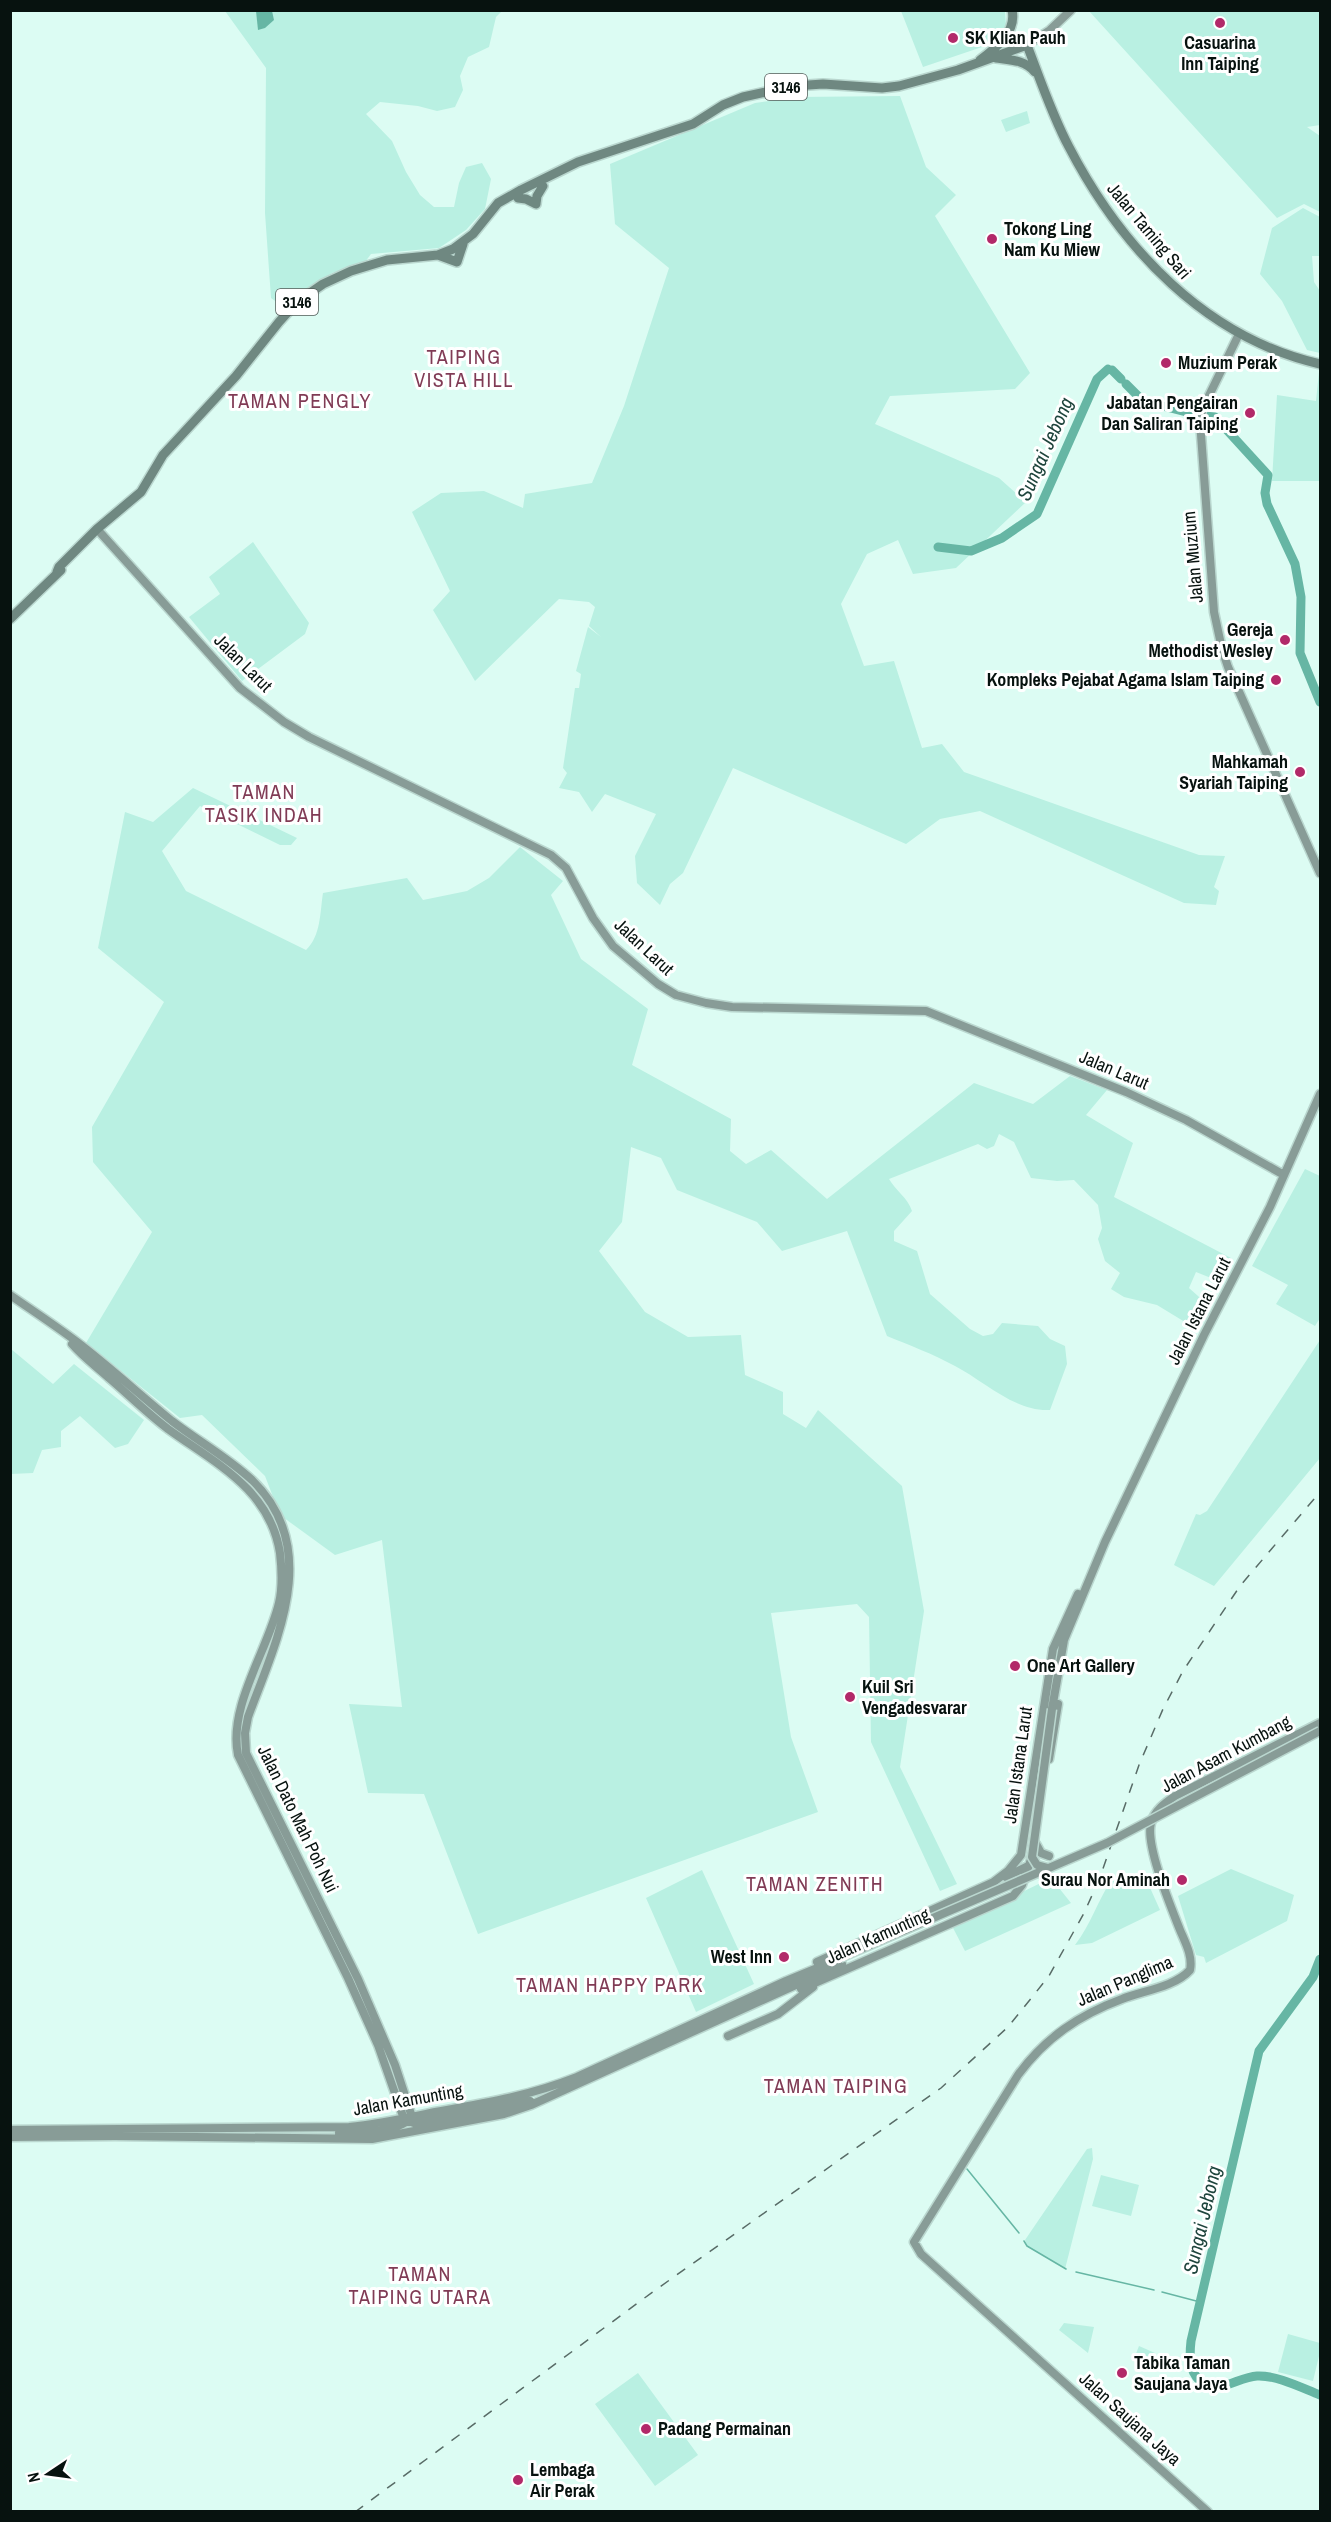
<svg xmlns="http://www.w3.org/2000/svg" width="1331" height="2522" font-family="'Archivo Narrow',sans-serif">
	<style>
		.green { fill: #b9f0e2 }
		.water { fill: #66b6a4 }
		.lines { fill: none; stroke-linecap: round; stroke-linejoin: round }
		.stream { stroke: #66b6a4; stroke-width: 1.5 }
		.river { stroke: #66b6a4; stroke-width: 9 }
		.secondary-casing { stroke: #bad7cf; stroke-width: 11 }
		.primary-casing { stroke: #bad7cf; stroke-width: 12 }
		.secondary { stroke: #889c97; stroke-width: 8 }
		.primary { stroke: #6f8881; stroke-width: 9 }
		.rail { stroke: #586b66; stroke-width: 1.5; stroke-dasharray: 10 10; stroke-linecap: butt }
		.secondary-bridge-casing { stroke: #bad7cf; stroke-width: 11; stroke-linecap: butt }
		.secondary-bridge { stroke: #889c97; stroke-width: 8 }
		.poi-dot { fill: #b22969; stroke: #fff; stroke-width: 2 }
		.labels { text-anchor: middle; stroke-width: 6; stroke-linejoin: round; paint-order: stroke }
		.shield { fill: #fff; stroke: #515957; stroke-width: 1.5 }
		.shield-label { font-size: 16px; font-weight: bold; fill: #07120f }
		.poi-label { font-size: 18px; font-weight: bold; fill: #07120f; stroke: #fff; text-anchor: start }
		.street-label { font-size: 18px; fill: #07120f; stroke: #fff }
		.neighbourhood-label { font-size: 20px; letter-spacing: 1.5px; fill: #803b55; stroke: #fff }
		.water-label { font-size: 20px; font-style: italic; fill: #1f453d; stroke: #fff }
	</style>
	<rect width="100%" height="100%" fill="#dcfcf3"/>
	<path class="green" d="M225,11H502L496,17L489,47L468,57L460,76L463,90L455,107L437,111L418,106L380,102L366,114L392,141L406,172L420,195L434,207H454L459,183L466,167L482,163L491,179L485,209L466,230L439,248L371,254L365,262L332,273L281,305L271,298L265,213L266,68Z
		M901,11H1005L1006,26L982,47L923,67Z
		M1089,11H1320V125L1307,127L1320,136V212L1304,204L1277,218Z
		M900,96L926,167L956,195L935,216L1030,373L1015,389L890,396L875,424L999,478L1026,502L956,568L913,574L898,540L867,554L841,604L864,666L894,661L922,748L942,744L964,772L1199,855L1225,856L1214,887L1219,891L1216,905L1184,903L980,811L940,819L906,844L733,768L683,873L670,884L660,905L637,883L635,856L656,814L605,794L592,812L579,792L559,788L567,773L563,768L575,688H579L581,674L576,671L588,627L601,637L589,626L595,607L589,602L559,599L475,681L433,610L450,591L412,512L441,493L484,491L523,508L525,494L592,483L624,406L669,268L615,224L610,164L755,103L796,97Z
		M1027,111L1030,123L1006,132L1001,120Z
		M1303,208L1320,217V256H1312L1314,282L1320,291V353L1307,350L1282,301L1260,274L1272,228Z
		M1319,372L1320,481H1272L1277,395L1316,401Z
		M253,542L309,623L305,634L242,681L189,617L220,594L209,577Z
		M193,788L297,838L291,845H280L200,806L162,851L186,891L306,950C321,936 320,912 323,893L407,878L423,900L467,891L489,878L520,847L563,881L551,895L581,959L648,1009L632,1065L731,1119L730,1151L746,1164L771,1150L827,1199L974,1083L1033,1104L1070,1076L1107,1090L1086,1115L1133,1143L1114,1197L1231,1258L1221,1282L1196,1272L1189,1288L1207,1304L1198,1330L1157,1305L1124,1297L1111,1289L1120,1273L1105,1261L1098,1239L1102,1228L1098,1205L1074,1180L1057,1181L1031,1178L1014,1142L999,1134L994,1146L987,1149L978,1144L889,1179C896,1191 908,1198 912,1211L894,1231V1241L917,1251L930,1294L970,1329L983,1336L993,1334L1002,1323L1038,1326L1050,1339L1065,1346L1067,1364L1050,1410C1015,1412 984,1381 955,1366C933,1354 909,1345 887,1336L847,1231L782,1251L757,1222L677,1190L661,1158L631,1147L622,1222L599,1251L645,1312L688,1337L741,1335L745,1375L783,1392V1414L806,1428L818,1410L902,1486L924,1611L900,1767L957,1884L940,1891L871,1742L869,1617L857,1604L771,1613L791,1737L818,1812L478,1934L424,1794L368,1793L349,1704L402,1707L382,1540L335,1555L280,1515L265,1476L202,1415L180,1418L86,1343L152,1232L93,1162L92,1127L164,1002L98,948L125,812L153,822Z
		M1305,1169L1320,1176V1318L1315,1326L1276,1304L1288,1285L1252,1266Z
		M1320,1340V1458L1214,1586L1174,1565L1196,1514L1200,1515L1207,1511Z
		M11,1349L53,1384L74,1364L144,1420L128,1444L115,1448L80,1416L61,1431V1447L42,1450L33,1473L11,1474Z
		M1231,1869L1294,1895L1287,1921L1206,1963L1204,1957L1196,1955L1178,1896Z
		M702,1870L754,1984L696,2012L646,1898Z
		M1051,1878L1071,1903L965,1951L952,1926Z
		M1112,1879L1147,1881L1160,1910L1092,1943L1075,1945C1091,1924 1098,1900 1112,1879Z
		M1092,2148L1093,2159L1065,2269L1027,2246L1025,2240L1087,2149Z
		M1101,2175L1139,2185L1131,2216L1092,2206Z
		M1064,2323L1094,2327L1088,2353L1059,2330Z
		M1288,2334L1320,2343V2352L1313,2381L1278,2372Z
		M1139,2346L1155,2353L1150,2363L1135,2356Z
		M638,2373L698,2455L655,2486L595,2404Z"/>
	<path class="water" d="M256,11H272L274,20L265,28L258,30Z"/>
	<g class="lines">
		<path class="stream" d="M967,2169L1019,2233
			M1024,2241L1027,2246L1066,2269
			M1076,2272L1154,2290
			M1162,2292L1200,2302"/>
		<path class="river" d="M1112,370L1121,379
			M1126,384L1143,401L1198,415
			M1204,416L1215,417L1268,475L1265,493L1267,504L1295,564L1301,597L1300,653L1320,702
			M938,547L971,551L1002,538L1037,514L1097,379L1108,369
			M1320,1959L1313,1977L1259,2051L1191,2341C1189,2359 1189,2375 1206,2386C1223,2391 1240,2377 1257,2376C1277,2375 1302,2388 1320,2395"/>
		<g class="secondary-casing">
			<path id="secondary" d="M1027,45L1050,30L1071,10
				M1239,334L1202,410L1200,421L1214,612L1222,649L1228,667L1320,873
				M97,529L240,688L284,722L309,737L551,855L566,868L593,918L613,946L658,984L676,995L706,1003L732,1007L926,1011L1126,1092L1186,1120L1284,1175
				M10,1295C33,1311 56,1326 77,1342C110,1367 140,1395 172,1421C198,1441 227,1457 252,1480C323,1549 276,1641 248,1717L245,1733L246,1753L358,1979L395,2065L412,2117
				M72,1344C83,1357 97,1367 109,1378C129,1395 147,1413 168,1429C215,1463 270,1489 280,1553C282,1570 283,1586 279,1603C268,1650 228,1706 238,1755L348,1978L378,2045L404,2119
				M1052,1709L1064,1640L1105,1542L1204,1335L1270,1207L1320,1094
				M1049,1759L1058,1704
				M1036,1844L1041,1853L1049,1856
				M1006,1877L1030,1865
				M991,1884L1008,1871L1021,1855L1053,1649L1078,1594
				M817,1962L994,1882
				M801,1989L1013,1896L1022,1885L1034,1851
				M728,2036L778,2014L813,1987
				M405,2119L414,2123L530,2101
				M10,2130L349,2127C379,2124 406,2118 435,2112C486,2103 529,2096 577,2077L786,1981L839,1959
				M339,2133C361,2132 388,2134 408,2121
				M10,2137L115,2136L372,2139L504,2114L531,2105L842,1964
				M1208,2512L921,2254L914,2242L1018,2075C1045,2038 1079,2015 1122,1999C1142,1991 1175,1987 1190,1970C1193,1956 1185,1942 1180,1930C1171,1907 1145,1845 1151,1823C1155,1810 1165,1803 1175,1796L1320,1723"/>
		</g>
		<g class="primary-casing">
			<path id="primary" d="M996,58C1011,60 1025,60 1035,72
				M980,60C996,48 1017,32 1012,10
				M518,198L526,199L536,204L537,196L543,186
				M438,255L457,262L463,244
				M57,572L59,567L97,529L141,492L163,455L236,376L279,322L297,302L323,284L351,271L387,260L438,255L453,249L473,234L498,203L521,190L578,162L693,124L723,105L743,97L794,86L823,84L882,88L899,86L958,70L1027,45C1040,79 1052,115 1069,147C1122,249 1206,338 1320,364
				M10,619L61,570"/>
		</g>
		<use href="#secondary" class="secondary"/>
		<use href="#primary" class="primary"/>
		<path class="rail" d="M355,2512L654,2291L941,2088L1008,2027L1049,1976L1084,1913L1099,1880L1139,1765L1163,1709L1183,1671L1240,1586L1320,1492"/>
		<g class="secondary-bridge-casing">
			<path id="secondary-bridge" d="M1048,1868L1037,1865L1032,1857L1052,1709
				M840,1958L1107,1843L1320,1731"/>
		</g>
		<use href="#secondary-bridge" class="secondary-bridge"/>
	</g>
	<g class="poi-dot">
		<circle cx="1220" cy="23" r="6"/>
		<circle cx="953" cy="38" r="6"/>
		<circle cx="992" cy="239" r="6"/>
		<circle cx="1166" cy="363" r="6"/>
		<circle cx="1250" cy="413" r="6"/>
		<circle cx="1285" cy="640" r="6"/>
		<circle cx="1276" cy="680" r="6"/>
		<circle cx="1300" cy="772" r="6"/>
		<circle cx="1015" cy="1666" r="6"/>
		<circle cx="850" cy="1697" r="6"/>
		<circle cx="1182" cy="1880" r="6"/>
		<circle cx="784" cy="1957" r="6"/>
		<circle cx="1122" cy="2373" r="6"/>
		<circle cx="646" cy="2429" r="6"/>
		<circle cx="518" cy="2480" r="6"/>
	</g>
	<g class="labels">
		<g class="shield">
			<rect x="765" y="74" width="42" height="26" rx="4.5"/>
			<rect x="276" y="289" width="42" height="26" rx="4.5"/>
		</g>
		<g class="shield-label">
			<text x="786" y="93">3146</text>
			<text x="297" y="308">3146</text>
		</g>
		<g class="poi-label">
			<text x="965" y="44">SK Klian Pauh</text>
			<text x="1220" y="49" text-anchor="middle">Casuarina<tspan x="1220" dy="21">Inn Taiping</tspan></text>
			<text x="1004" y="235">Tokong Ling<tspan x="1004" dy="21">Nam Ku Miew</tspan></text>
			<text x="1178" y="369">Muzium Perak</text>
			<text x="1238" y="409" text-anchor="end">Jabatan Pengairan<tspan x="1238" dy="21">Dan Saliran Taiping</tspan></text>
			<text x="1273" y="636" text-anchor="end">Gereja<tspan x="1273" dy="21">Methodist Wesley</tspan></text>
			<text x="1264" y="686" text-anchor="end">Kompleks Pejabat Agama Islam Taiping</text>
			<text x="1288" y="768" text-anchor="end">Mahkamah<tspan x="1288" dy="21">Syariah Taiping</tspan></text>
			<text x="1027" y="1672">One Art Gallery</text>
			<text x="862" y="1693">Kuil Sri<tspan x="862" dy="21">Vengadesvarar</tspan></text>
			<text x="1170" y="1886" text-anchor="end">Surau Nor Aminah</text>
			<text x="772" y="1963" text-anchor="end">West Inn</text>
			<text x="1134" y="2369">Tabika Taman<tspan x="1134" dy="21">Saujana Jaya</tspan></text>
			<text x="658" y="2435">Padang Permainan</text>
			<text x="530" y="2476">Lembaga<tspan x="530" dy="21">Air Perak</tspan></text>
		</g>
		<g class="street-label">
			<text transform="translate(1149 231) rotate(50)" y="6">Jalan Taming Sari</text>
			<text transform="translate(1193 557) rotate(-95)" y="6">Jalan Muzium</text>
			<text transform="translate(243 663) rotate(45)" y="6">Jalan Larut</text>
			<text transform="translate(644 947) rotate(43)" y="6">Jalan Larut</text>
			<text transform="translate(1114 1070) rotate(23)" y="6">Jalan Larut</text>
			<text transform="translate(1199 1311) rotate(-63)" y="6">Jalan Istana Larut</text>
			<text transform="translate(1226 1754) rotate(-28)" y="6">Jalan Asam Kumbang</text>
			<text transform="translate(1018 1765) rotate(-82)" y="6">Jalan Istana Larut</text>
			<text transform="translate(298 1819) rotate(64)" y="6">Jalan Dato Mah Poh Nui</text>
			<text transform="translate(878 1936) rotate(-24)" y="6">Jalan Kamunting</text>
			<text transform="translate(1125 1981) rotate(-23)" y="6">Jalan Panglima</text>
			<text transform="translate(408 2100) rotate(-10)" y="6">Jalan Kamunting</text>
			<text transform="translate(1130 2419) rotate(42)" y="6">Jalan Saujana Jaya</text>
		</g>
		<g class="neighbourhood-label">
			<text x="464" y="364">TAIPING<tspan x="464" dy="23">VISTA HILL</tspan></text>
			<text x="300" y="408">TAMAN PENGLY</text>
			<text x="264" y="799">TAMAN<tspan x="264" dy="23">TASIK INDAH</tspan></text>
			<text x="815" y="1891">TAMAN ZENITH</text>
			<text x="610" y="1992">TAMAN HAPPY PARK</text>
			<text x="836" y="2093">TAMAN TAIPING</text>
			<text x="420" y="2281">TAMAN<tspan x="420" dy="23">TAIPING UTARA</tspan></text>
		</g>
		<g class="water-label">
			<text transform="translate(1045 449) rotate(-66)" y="7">Sungai Jebong</text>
			<text transform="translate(1202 2220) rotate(-77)" y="7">Sungai Jebong</text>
		</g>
	</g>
	<rect width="1331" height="2522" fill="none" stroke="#07120f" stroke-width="24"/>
	<g transform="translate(48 2474) rotate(257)" stroke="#ffffff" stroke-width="4.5" paint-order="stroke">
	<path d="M0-4.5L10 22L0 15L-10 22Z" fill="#07120f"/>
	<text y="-9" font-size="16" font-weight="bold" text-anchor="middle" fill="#07120f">N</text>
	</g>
</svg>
